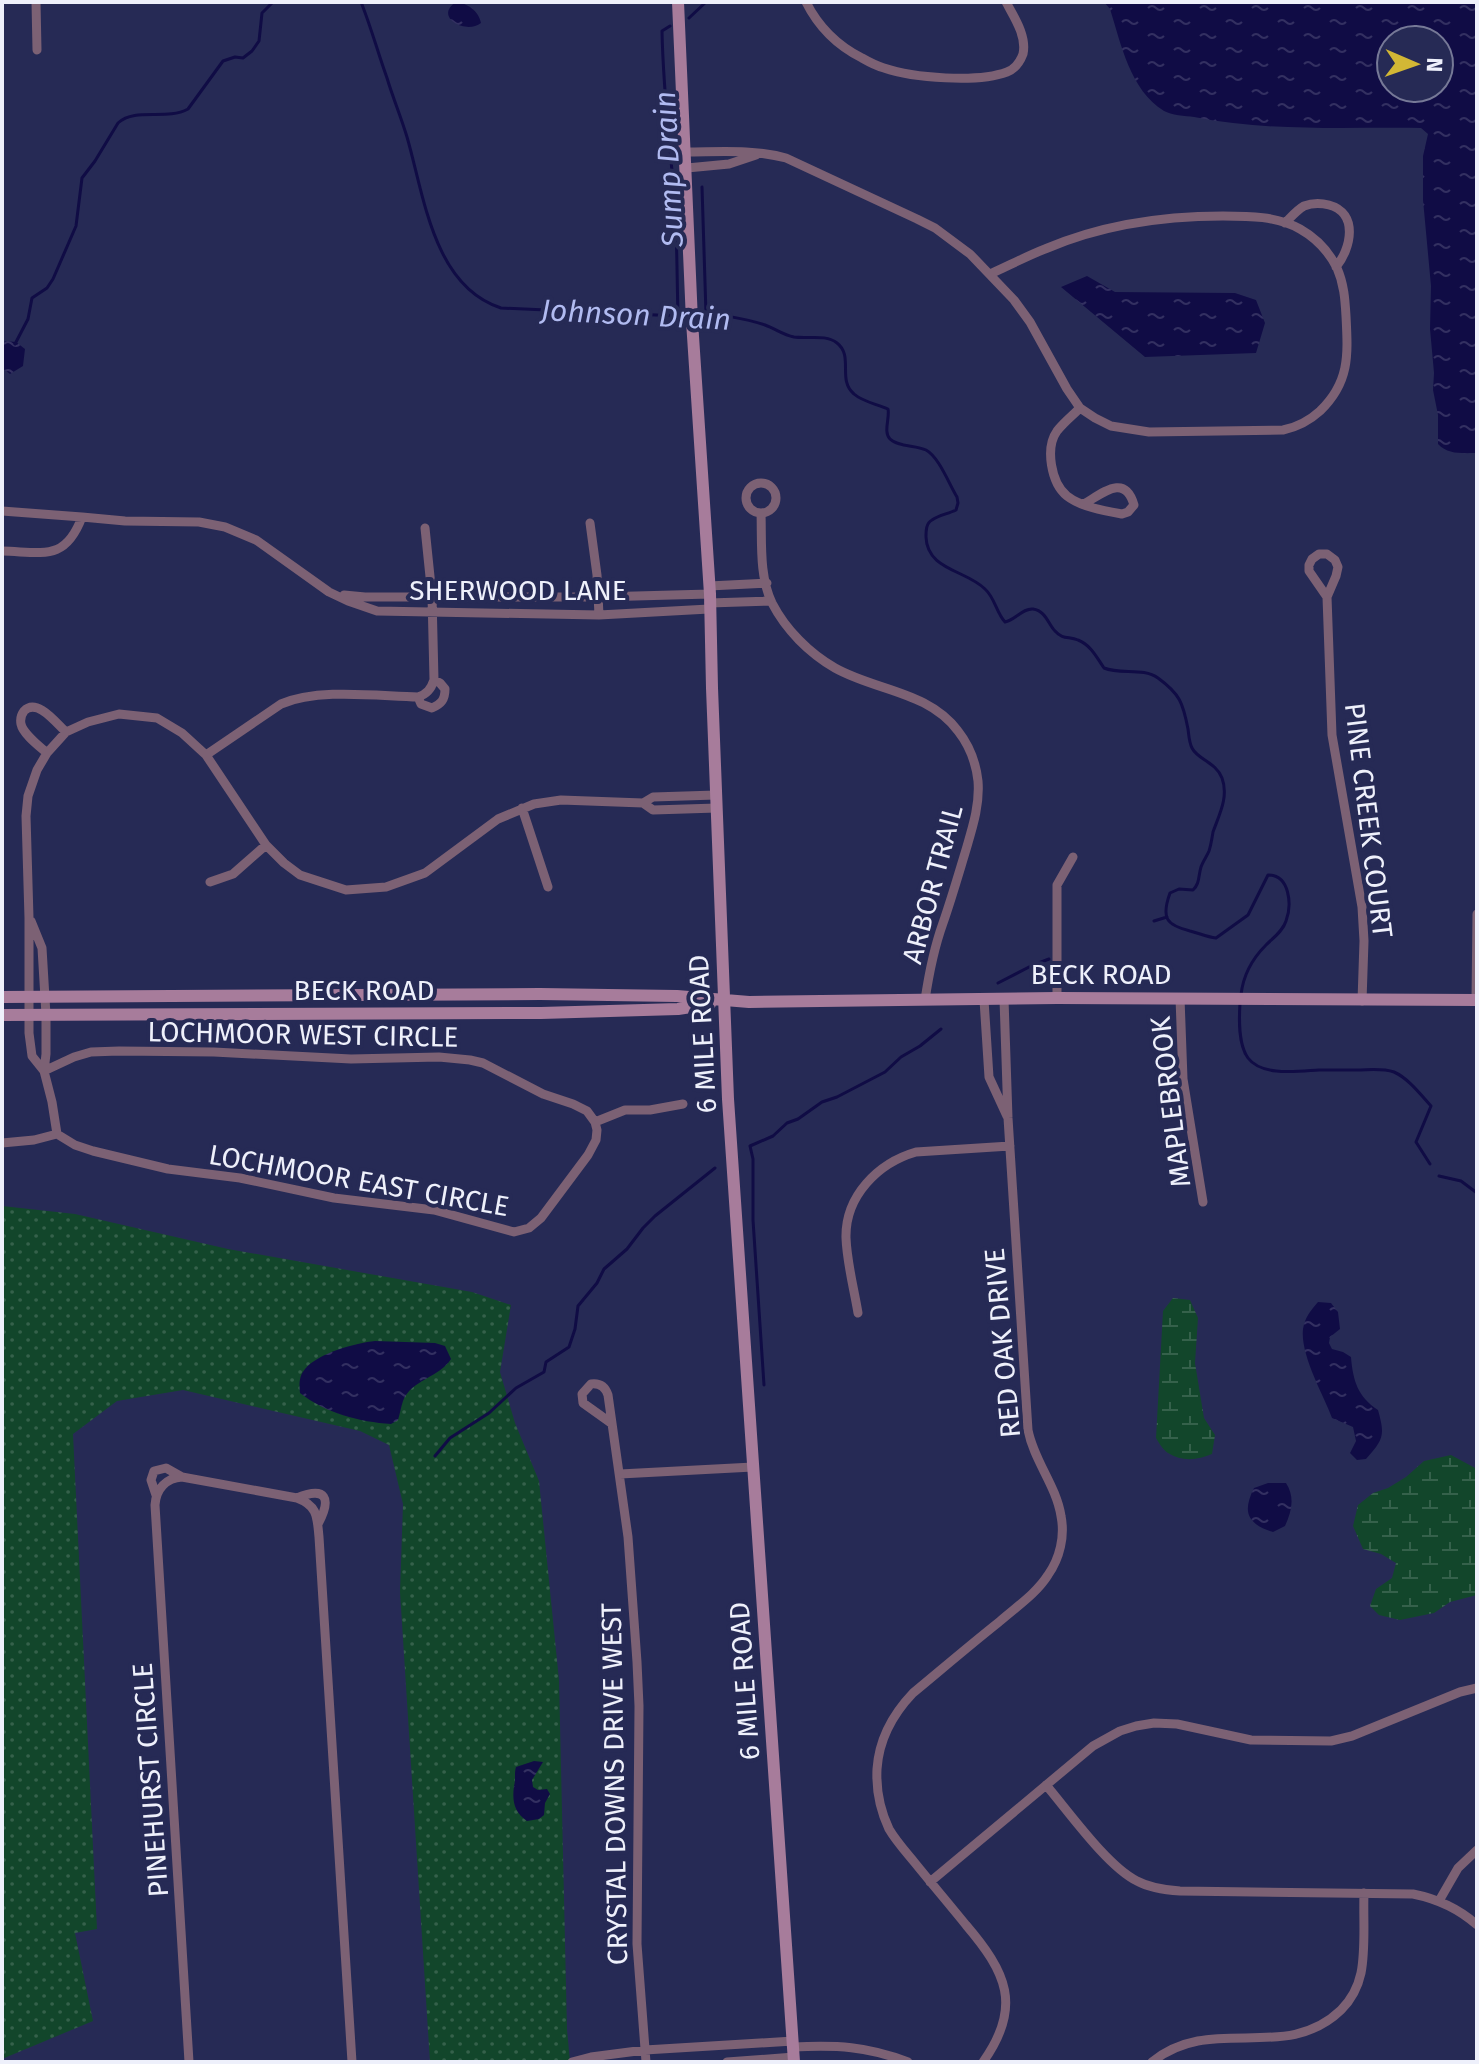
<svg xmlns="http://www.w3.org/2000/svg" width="1479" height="2064" font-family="'Fira Sans',sans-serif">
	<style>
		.grass { fill: url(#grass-dots) }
		.wetland { fill: url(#wetland-marsh) }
		.water { fill: url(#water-ripples); fill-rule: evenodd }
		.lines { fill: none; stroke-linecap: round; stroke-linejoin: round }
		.stream { stroke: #100c45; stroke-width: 3 }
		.street { stroke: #7c6174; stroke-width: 9 }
		.secondary { stroke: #a77c9b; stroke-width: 12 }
		.labels { text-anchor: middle; stroke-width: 8; stroke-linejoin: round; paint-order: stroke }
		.street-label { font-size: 28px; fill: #eef0fb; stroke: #262a55 }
		.water-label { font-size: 30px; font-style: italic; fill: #b1bbf1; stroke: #262a55 }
	</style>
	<defs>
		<pattern id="grass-dots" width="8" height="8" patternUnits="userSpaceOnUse" patternTransform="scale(2)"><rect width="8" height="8" fill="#12462b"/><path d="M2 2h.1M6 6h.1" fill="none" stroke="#35614b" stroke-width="1.8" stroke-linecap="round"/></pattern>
		<pattern id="wetland-marsh" width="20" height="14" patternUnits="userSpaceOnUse" patternTransform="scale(2)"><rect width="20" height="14" fill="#12462b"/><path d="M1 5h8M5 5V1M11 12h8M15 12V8" fill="none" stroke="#35614b"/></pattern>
		<pattern id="water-ripples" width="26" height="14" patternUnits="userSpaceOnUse" patternTransform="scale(2)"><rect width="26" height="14" fill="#100c45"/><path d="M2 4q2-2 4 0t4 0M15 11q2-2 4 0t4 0" fill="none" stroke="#333061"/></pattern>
	</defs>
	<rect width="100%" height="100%" fill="#262a55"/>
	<path class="grass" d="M2,1206L75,1214L228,1249L472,1292L511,1305L500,1372L515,1423L539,1481L559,1680L567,2029L570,2062H430L400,1592L403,1504L389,1445L360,1431L183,1390L117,1401L73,1434L97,1929L75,1933L93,2021L2,2059Z"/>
	<path class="wetland" d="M1173,1298L1190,1300L1198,1318L1195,1363L1204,1418L1215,1435L1212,1454C1198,1460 1182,1462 1168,1453C1163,1450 1159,1443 1156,1438L1163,1311Z
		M1451,1455L1477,1469V1595L1450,1602L1434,1613L1400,1620L1379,1615L1370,1606L1376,1589L1392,1578L1396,1563L1381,1554L1363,1549L1353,1526L1358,1505L1373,1493L1388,1488L1406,1477L1424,1461Z"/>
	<path class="water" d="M456,2C467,3 479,11 481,23C466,35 433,17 456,2Z
		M1104,2H1477V453C1463,453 1448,455 1438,444V415L1433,390L1434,373L1430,329L1431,286L1423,200V156L1428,134L1421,128C1345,127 1269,132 1194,117C1185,116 1171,115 1164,111C1130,90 1121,44 1110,9ZM1439,40V88H1391V40Z
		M1087,276L1115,292L1235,293L1256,300L1265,323L1256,353L1145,357L1061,287Z
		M5,341L16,342L25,349L23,366L10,374L2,368V346Z
		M1318,1302L1331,1303L1338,1312L1340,1329L1330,1337L1329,1343L1332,1349L1343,1352L1351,1357C1353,1381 1358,1397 1378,1410C1385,1435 1384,1439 1366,1459L1357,1460L1350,1453L1356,1441L1353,1427L1332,1418C1323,1394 1300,1355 1303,1329C1305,1317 1311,1310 1318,1302Z
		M375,1341L435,1343L445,1346L451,1359C440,1377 411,1380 403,1401C401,1407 400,1413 398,1420L391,1424C360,1422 325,1413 300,1393C299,1384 299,1376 305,1369C318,1353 356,1343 375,1341Z
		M1268,1483H1286C1295,1497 1292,1511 1285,1526L1273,1532C1247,1524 1242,1512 1254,1488Z
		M534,1761L543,1762L532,1780L533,1787L538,1790L547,1789L550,1794L545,1803L544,1815L539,1819L527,1821C514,1812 512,1801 514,1786C516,1779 514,1773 516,1767Z"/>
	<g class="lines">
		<path class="stream" d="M361,2C371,27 378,53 387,78C393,98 401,117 407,137C424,195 433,286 501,308L678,316L690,314
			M689,18L706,2
			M670,26L662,31C663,89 670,146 675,204C677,241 677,279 678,316
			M702,187L706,314
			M697,314C716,313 747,319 765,325C776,329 783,335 794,337C808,339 826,334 837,343C854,356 837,380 854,394C863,402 877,404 888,409C890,418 883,432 890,439C898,447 916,445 926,450C939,457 949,484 957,497L958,503L956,510C948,514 939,515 932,520C926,523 926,531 926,537C927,570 966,570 985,589C995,598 996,612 1005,622C1015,620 1023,608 1033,609C1046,611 1048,624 1055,631C1063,640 1069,636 1078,640C1091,645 1097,658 1104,668C1121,675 1143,667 1158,678C1180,694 1183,703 1188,729C1189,736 1189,742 1192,748C1198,760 1216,762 1222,778C1229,797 1219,815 1213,832C1212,838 1211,845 1209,851C1207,856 1203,861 1201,867C1198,877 1200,883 1193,890L1179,889L1170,893C1161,918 1166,925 1190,931C1199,933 1206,937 1216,938L1248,915L1268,875C1290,875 1292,905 1286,921C1283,931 1273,938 1266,945C1252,959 1243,976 1241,995
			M15,344L28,319L32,298L47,288L53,279L76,226L82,178L95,161L118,123C136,107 166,121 188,109L223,61L235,57L243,58L252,51L259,41L262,13L273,2
			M1154,921L1167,917
			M998,983L1031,966L1049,959
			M1240,1003C1239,1019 1238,1044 1248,1058C1262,1077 1300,1071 1319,1070C1332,1070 1344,1070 1357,1070C1369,1070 1382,1068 1394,1072C1408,1078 1421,1095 1431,1106L1416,1142L1430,1164
			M1439,1176L1461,1181L1477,1193
			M764,1385L753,1220V1159L750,1146L773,1136L787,1123L798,1119L822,1102L837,1097L885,1072L901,1057L920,1046L941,1029
			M435,1456L450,1438L489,1413L516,1388L544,1372L546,1362L569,1347L575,1329L578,1306L597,1283L604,1269L627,1249L643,1228L655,1216L715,1168"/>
		<path class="street" d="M36,2L37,50
			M806,2C818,26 838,46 862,58C869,62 877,66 884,68C913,78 978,83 1007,72C1015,69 1020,62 1023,54C1027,36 1014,17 1006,2
			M686,152C719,152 753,149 786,158L917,219L935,228L970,254L1014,300L1030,322L1067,389L1080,408L1095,418L1111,426L1149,432L1283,430C1298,427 1309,421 1320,411C1350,382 1348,355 1346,316C1345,299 1344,284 1337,268C1329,252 1316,238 1300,229C1277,216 1249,216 1223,216C1163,216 1101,225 1045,249C1027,256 1008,266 990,274
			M687,168L729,164L756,155
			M1285,223C1291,217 1297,210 1304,206C1312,203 1321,203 1329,205C1359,213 1351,249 1336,267
			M1080,408C1073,415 1063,423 1057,431C1045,448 1051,483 1067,496C1081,507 1105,511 1122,514L1128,512L1134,505C1125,473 1103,493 1084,504
			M746 498a15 15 0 1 1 30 0a15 15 0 1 1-30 0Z
			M2,511L82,517C65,562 43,552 2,551
			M761,513C762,542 759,576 772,603C786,630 809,653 835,668C876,691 928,691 958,731C969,745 976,763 978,781C980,806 972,829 965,853C958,876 951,900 943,923C934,948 929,973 925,1000
			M82,517L125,521L199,522L225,527L256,540L329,592L348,601L377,611L599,615L709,609
			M590,523L597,575L599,615
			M709,586L767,583
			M344,595L365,597H598L710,594
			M1327,597L1336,576L1338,567L1335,560L1327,554H1319L1312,559L1309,565V571L1327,597L1332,735L1362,907L1364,941L1362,1001
			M709,603L771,601
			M418,697L421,704L432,708C441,704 445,700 445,689L440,683L434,680
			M47,753C39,746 23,734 21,724C20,719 21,715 24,711C37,697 57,724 66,732
			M206,755L281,704C319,688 376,696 418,697C427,694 431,689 434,680L432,596L425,528
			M643,803L653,797L716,795
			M522,808L548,887
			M210,882L233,874L266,845
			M31,921L42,948L46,1015V1054L44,1071L52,1102L57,1134
			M1057,998V885L1073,857
			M1180,998L1183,1079L1203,1202
			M984,1000L989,1077L1007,1116
			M1476,1000L1477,914
			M44,1071L74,1057L91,1052L119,1051L214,1052L351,1059L439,1057L470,1060L483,1063L543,1094L573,1104L587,1111L595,1122L597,1130L596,1140L588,1155L541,1218L529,1228L514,1232L434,1210L334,1198L240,1178L168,1169L93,1151L75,1145L57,1134
			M44,1071L32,1056L29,1033V918L26,816L28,796L37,770L47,753L66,732L88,722L119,714L157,718L182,733L206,755L266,845L284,863L300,875L346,890L386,887L425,873L498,819L534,804L561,800L643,803L653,810L717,808
			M595,1122L625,1110H650L683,1104
			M2,1143L34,1140L57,1134
			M858,1313C854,1289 847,1263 846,1238C845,1196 878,1163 916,1152L1010,1146
			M611,1423L583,1403L582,1394L591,1384C599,1383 605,1386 608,1395L628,1537L637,1662L639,1706L637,1944L646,2062
			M620,1474L753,1467
			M156,1495L151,1480L154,1471L166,1468L182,1477
			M297,1498C326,1486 332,1498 318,1524
			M1046,1785C1069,1812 1107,1866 1137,1881C1150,1888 1165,1890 1180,1891L1413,1894C1438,1899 1458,1908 1477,1925
			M930,1882L1093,1746L1120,1731L1136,1726L1154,1723L1177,1724L1251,1740L1331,1741L1352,1736L1460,1692L1477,1688
			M1439,1901L1458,1868L1477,1850
			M793,2047C837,2045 866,2046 908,2062
			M189,2062L155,1505C156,1489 166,1478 182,1477L297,1498C318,1506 317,1517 319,1537L352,2062
			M572,2062L591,2057L645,2050L793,2041
			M727,2062L794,2057
			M983,2062C1023,2006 1006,1972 966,1925C949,1904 932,1884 915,1863C906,1852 896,1841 889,1829C880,1810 876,1790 877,1769C879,1739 893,1714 913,1693C942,1669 970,1645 999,1622C1016,1607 1036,1594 1048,1575C1060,1558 1065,1536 1061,1516C1056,1485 1034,1461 1028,1430L1008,1118L1004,999
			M1152,2062C1212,2013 1285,2064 1341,2010C1351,2000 1358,1987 1361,1973C1366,1948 1363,1919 1364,1893"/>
		<path class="secondary" d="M678,2L692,321L710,594L712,688L728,1099L794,2062
			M2,997L540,994L677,996L749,1002L1057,998L1477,1000
			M2,1015L541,1013L678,1009L710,1004"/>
	</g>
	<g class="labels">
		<g class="street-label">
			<text x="518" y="600">SHERWOOD LANE</text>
			<text transform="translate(1369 820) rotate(83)" y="10">PINE CREEK COURT</text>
			<text transform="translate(932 884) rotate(-75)" y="10">ARBOR TRAIL</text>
			<text x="1101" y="984">BECK ROAD</text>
			<text x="364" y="1000">BECK ROAD</text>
			<text transform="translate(303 1034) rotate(1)" y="10">LOCHMOOR WEST CIRCLE</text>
			<text transform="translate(702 1034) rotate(-93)" y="10">6 MILE ROAD</text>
			<text transform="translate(1170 1102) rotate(-97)" y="10">MAPLEBROOK</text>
			<text transform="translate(359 1180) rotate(10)" y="10">LOCHMOOR EAST CIRCLE</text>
			<text transform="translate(1002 1343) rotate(-95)" y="10">RED OAK DRIVE</text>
			<text transform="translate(744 1681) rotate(-94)" y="10">6 MILE ROAD</text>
			<text transform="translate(150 1780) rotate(-94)" y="10">PINEHURST CIRCLE</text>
			<text transform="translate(614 1784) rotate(-91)" y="10">CRYSTAL DOWNS DRIVE WEST</text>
		</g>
		<g class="water-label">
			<text transform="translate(669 169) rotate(-93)" y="10">Sump Drain</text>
			<text transform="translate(636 315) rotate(3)" y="10">Johnson Drain</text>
		</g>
	</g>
	<rect width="1479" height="2064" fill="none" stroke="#eef0fb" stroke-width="8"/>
	<g transform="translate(1415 64) rotate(92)"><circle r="38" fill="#262a55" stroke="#767997" stroke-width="2"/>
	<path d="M0-6L14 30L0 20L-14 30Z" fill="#d2b735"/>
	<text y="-12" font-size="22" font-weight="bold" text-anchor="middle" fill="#eef0fb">N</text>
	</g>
</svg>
